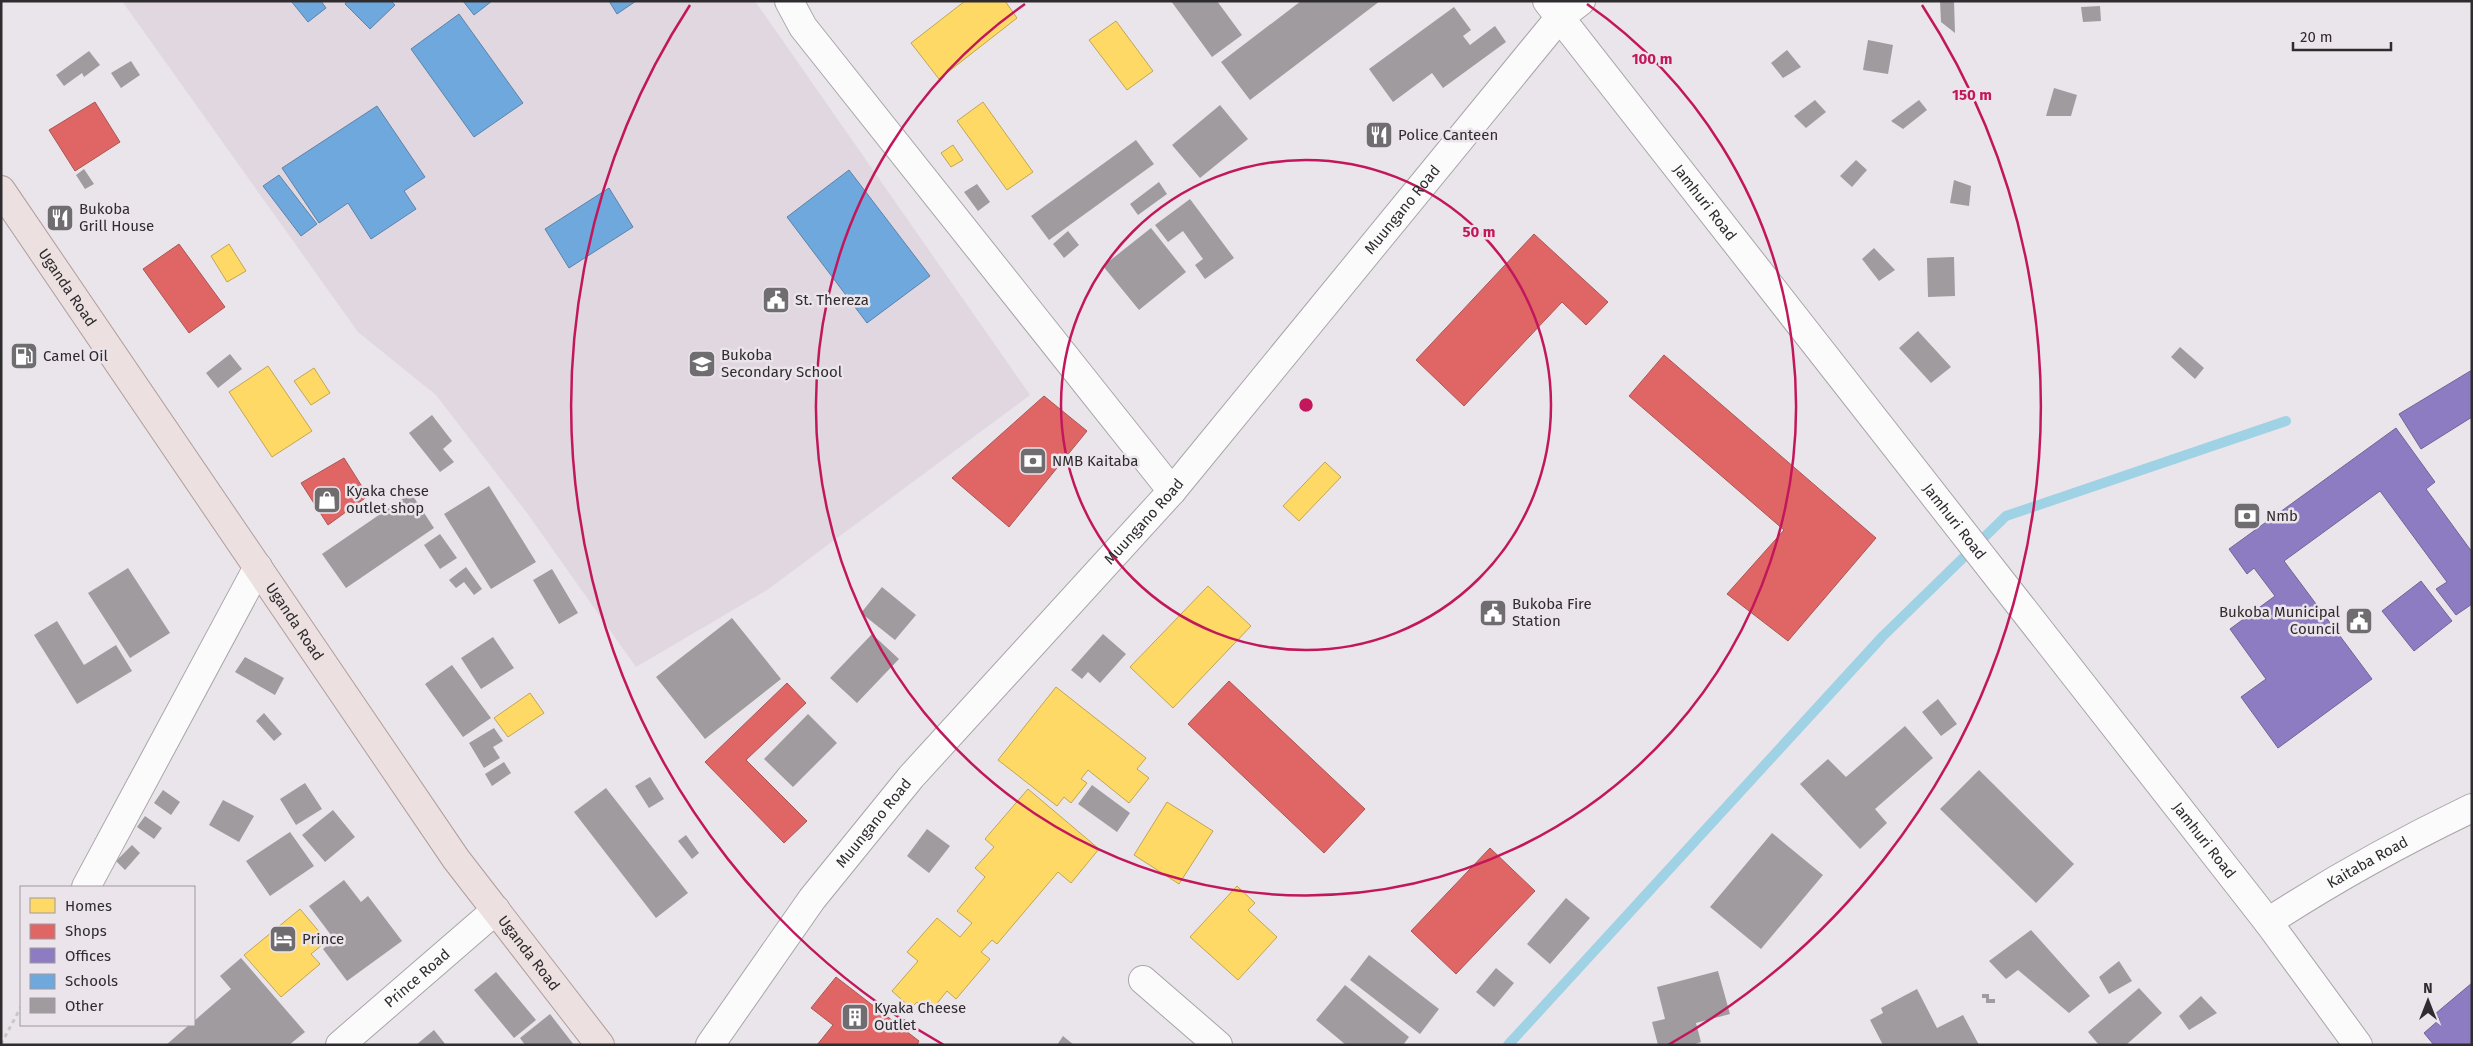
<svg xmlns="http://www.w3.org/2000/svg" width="2473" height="1046" font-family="'Fira Sans',sans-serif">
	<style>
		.built { fill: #e0d7e0 }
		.homes { fill: #ffd966; stroke: #c0a555 }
		.shops { fill: #e06666; stroke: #ab5555 }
		.offices { fill: #8e7cc3; stroke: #716496 }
		.schools { fill: #6fa8dc; stroke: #5c83a8 }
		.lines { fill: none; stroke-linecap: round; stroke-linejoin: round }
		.stream { stroke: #9ed2e4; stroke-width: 10 }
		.building { fill: #9f9b9f }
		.minor-casing { stroke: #a8a5a8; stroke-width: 30 }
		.major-casing { stroke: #b19d9d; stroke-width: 30 }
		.path { stroke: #c7c7c7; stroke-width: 3; stroke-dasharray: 4 4; stroke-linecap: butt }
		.minor { stroke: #fcfbfc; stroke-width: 28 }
		.major { stroke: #ece1e0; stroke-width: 28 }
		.ring { fill: none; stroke: #c2185b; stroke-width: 2.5 }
		.labels { text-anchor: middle; stroke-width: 5; stroke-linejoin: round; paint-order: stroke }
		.poi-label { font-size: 15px; fill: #2e2c2e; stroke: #ebe4eb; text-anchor: start }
		.street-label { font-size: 15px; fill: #2e2c2e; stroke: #ebe4eb }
		.centre { fill: #c2185b; stroke: #ebe4eb; stroke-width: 2.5 }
		.ring-label { font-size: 15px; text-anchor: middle; font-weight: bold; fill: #c2185b; stroke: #ebe4eb; stroke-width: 5; stroke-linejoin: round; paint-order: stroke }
	</style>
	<rect width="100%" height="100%" fill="#eae5ea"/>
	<path class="built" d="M122,1H755L1030,395L767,590L636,667L527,513L436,395L358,332Z"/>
	<path class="homes" d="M965,1H1005L1017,18L939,79L911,43Z
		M1116,21L1153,71L1127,90L1089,40Z
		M983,102L1033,172L1007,190L957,121Z
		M953,145L963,160L951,167L941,153Z
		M229,244L246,271L227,282L211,256Z
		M268,366L312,431L272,457L229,392Z
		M314,368L330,393L311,405L294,381Z
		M1325,462L1341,477L1299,521L1283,506Z
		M1208,586L1251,626L1173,708L1130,667Z
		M1056,687L1146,758L1137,769L1149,778L1129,803L1088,770L1081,779L1087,783L1071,803L1064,797L1057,806L998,760Z
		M530,693L544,713L508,737L494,718Z
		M1028,789L1099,849L1071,883L1058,872L997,944L992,940L981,952L990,959L956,999L947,991L930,1012L917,1002L911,1008L892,991L918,961L907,952L937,918L960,937L972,923L957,911L985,877L975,868L994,847L985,839Z
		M1167,802L1213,831L1179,884L1134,855Z
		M1237,886L1255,903L1248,910L1277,937L1238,980L1190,937Z
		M300,909L327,941L311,954L320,964L281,997L244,955Z"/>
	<path class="shops" d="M95,102L120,142L75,171L49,130Z
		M1534,234L1608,302L1586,325L1562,302L1464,406L1416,360Z
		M179,244L225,307L189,333L143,269Z
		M1664,355L1876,538L1788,641L1727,594L1784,530L1629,396Z
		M1044,396L1087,431L1009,527L952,478Z
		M344,458L368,496L328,525L301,483Z
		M1229,681L1365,809L1324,853L1188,724Z
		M787,683L806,703L746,760L807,821L784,843L705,762Z
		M1490,848L1535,891L1456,974L1411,931Z
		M836,977L919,1041L917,1045H817L833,1025L811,1008Z"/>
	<path class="offices" d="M2472,370V417L2421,449L2399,414Z
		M2396,428L2435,482L2426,489L2472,552V604L2456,615L2436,589L2447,582L2380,491L2284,561L2372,679L2278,748L2241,697L2266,679L2230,629L2275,596L2254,568L2247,574L2229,549Z
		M2421,581L2452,621L2414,651L2382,611Z
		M2472,983V1045H2434L2424,1033L2440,1019L2435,1014Z"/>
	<path class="schools" d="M291,1H321L326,8L308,22Z
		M347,1H391L395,5L370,29L345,4Z
		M463,1H492L474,15Z
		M609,1H636L617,14Z
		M459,14L523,103L474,137L411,49Z
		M377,106L425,177L404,191L416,209L371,239L348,203L319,223L282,168Z
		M849,170L930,276L867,323L787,217Z
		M279,175L317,224L301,236L263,186Z
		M609,188L633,227L569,268L545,229Z"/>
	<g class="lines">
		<path class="stream" d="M1508,1045L1883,636L2006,516L2286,421"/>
	</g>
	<path class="building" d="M1171,1H1217L1242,35L1212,57Z
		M1301,1H1380L1250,100L1221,62Z
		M1940,1H1954L1955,33L1941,22Z
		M2100,6L2101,21L2083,22L2081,7Z
		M1454,7L1471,30L1463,36L1470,45L1495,26L1506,42L1443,88L1432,73L1393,102L1369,69Z
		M1868,40L1893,45L1888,74L1863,70Z
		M1787,50L1801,67L1783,78L1771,63Z
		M89,51L100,65L84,77L82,73L64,86L56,75Z
		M131,61L140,75L121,88L111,73Z
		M2054,88L2077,95L2071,116H2046Z
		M1815,100L1826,112L1806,128L1794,116Z
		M1919,100L1927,110L1903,129L1891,121Z
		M1220,105L1248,139L1200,178L1172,145Z
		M1136,140L1154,164L1049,240L1031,216Z
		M1856,160L1867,170L1852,187L1840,176Z
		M84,169L94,184L85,189L76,175Z
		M1954,180L1971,186L1969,206L1950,203Z
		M1159,182L1167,194L1138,215L1130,204Z
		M977,184L990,202L978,211L964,192Z
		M1190,199L1234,258L1205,279L1195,265L1203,259L1183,231L1168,242L1155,225Z
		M1151,228L1186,272L1139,310L1103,266Z
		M1068,231L1079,245L1064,258L1053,244Z
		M1874,248L1895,270L1879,281L1862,259Z
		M1954,257L1955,296L1928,297L1927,258Z
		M1918,331L1951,367L1931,383L1899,348Z
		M2180,347L2204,368L2195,379L2171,357Z
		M230,354L242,369L218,388L206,373Z
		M432,415L452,441L443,449L454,462L440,472L409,433Z
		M489,486L536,562L491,589L444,514Z
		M411,493L434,528L346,588L322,554Z
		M440,534L457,558L440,569L424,545Z
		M466,567L482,589L474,595L464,582L456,588L449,580Z
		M128,568L170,633L130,658L88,593Z
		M552,569L578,613L559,624L533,580Z
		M882,587L916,615L895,640L861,613Z
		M732,618L781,679L705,739L656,677Z
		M57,621L84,665L116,645L132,671L77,704L34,635Z
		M872,634L899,659L857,703L830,678Z
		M1103,634L1126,654L1100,683L1088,672L1082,679L1071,670Z
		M493,637L514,668L481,689L461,658Z
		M245,657L284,678L275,695L235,672Z
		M452,665L491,718L463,737L425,684Z
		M1938,699L1957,724L1941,736L1922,712Z
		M264,713L282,734L274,741L256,721Z
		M808,714L837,743L793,787L764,759Z
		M1905,726L1933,758L1875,809L1887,823L1860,849L1800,784L1828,759L1846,777Z
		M494,728L503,741L493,747L500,758L484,768L469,743Z
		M504,762L511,773L492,786L485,774Z
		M1979,770L2074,864L2036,903L1940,809Z
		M650,777L664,799L649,808L635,786Z
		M305,783L322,809L296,825L280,799Z
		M1092,785L1130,813L1117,832L1078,804Z
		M606,788L688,893L656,918L574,812Z
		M163,790L180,802L171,815L154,803Z
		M223,800L254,816L239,842L209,825Z
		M333,810L355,837L325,862L302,835Z
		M145,816L162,828L154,839L137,827Z
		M927,829L950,846L929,873L907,856Z
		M290,832L314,866L270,896L246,861Z
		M1772,833L1823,875L1761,949L1710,907Z
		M686,835L699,853L692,859L678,841Z
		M132,845L140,853L125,870L116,861Z
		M344,880L361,902L368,896L402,941L347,981L323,949L334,939L309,906Z
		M1566,898L1590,918L1550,964L1527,944Z
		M2031,930L2090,996L2069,1013L2018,970L2006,979L1989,961Z
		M1369,955L1439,1009L1420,1034L1350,980Z
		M241,958L305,1032L289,1045H166L189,1025H194V1021L231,989L220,976Z
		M2119,961L2132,981L2109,994L2099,977Z
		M1496,968L1514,983L1494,1007L1476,992Z
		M1718,971L1730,1014L1696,1023L1701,1042L1692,1045H1658L1652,1022L1665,1019L1657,987Z
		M496,972L536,1020L514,1038L474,990Z
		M1345,985L1409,1037L1403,1045H1346L1316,1020Z
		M2139,988L2162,1013L2126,1045H2099L2088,1032Z
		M1917,989L1937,1028L1963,1015L1979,1045H1883L1870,1020L1883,1013L1881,1008Z
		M1982,994H1989V999H1995V1003H1986V998H1982Z
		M2201,996L2217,1013L2189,1030L2179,1016Z
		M550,1014L574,1045H525L520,1038Z
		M434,1030L446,1045H416Z
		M1063,1036L1074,1045H1057Z"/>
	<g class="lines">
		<g class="minor-casing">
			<g id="minor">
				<path d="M789,1L803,27L1172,491"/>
				<path id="s1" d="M1547,1L2268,922L2358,1045"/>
				<path d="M86,887L258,567"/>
				<path id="s2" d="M2268,922C2334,879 2401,842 2472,808"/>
				<path d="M1143,980L1218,1045"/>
				<path id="s3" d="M340,1045L496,910"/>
				<path id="s4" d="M710,1045L812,899L911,777L1172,491L1560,17L1581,1"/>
			</g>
		</g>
		<g class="major-casing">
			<g id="major">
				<path id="s5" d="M1,190L456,859L600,1045"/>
			</g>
		</g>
		<path class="path" d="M1,1044L21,1007"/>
		<use href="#minor" class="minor"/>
		<use href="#major" class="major"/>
	</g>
	<g class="ring">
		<circle cx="1306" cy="405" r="245"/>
		<path d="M1587 4A490 490 0 1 1 1025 4"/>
		<path d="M944 1045A735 735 0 0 1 690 5M1922 5A735 735 0 0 1 1668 1045"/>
	</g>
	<defs>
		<g id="restaurant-square" transform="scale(1.4375)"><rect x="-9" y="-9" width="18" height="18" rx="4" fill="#706d70" stroke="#ebe4eb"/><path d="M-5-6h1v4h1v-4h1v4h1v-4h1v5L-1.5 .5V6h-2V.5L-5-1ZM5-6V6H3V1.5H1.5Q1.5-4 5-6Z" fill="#fff"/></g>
		<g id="civic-square" transform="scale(1.4375)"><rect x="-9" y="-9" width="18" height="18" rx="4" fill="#706d70" stroke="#ebe4eb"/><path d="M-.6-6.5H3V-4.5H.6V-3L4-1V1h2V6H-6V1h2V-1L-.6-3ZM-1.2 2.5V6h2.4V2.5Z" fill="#fff"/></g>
		<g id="fuel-square" transform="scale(1.4375)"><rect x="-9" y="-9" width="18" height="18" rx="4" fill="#706d70" stroke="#ebe4eb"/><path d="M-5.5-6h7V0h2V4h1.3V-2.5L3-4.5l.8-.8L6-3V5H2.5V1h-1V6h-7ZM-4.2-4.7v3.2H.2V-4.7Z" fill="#fff"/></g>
		<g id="school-square" transform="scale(1.4375)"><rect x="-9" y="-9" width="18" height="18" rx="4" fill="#706d70" stroke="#ebe4eb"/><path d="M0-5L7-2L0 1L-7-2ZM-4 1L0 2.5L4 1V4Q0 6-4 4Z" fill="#fff"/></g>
		<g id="bank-square" transform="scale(1.4375)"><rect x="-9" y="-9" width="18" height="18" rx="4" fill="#706d70" stroke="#ebe4eb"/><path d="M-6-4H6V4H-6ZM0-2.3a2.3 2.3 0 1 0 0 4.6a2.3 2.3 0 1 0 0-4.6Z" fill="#fff"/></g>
		<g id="shop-square" transform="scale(1.4375)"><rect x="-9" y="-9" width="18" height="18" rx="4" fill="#706d70" stroke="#ebe4eb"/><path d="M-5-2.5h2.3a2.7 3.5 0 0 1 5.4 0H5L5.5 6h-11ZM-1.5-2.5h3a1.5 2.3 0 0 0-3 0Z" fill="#fff"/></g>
		<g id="hotel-square" transform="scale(1.4375)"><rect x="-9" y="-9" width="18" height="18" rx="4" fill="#706d70" stroke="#ebe4eb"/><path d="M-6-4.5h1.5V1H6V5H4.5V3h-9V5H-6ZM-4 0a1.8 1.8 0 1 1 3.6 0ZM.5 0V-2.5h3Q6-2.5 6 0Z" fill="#fff"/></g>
		<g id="building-square" transform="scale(1.4375)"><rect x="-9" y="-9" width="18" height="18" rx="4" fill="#706d70" stroke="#ebe4eb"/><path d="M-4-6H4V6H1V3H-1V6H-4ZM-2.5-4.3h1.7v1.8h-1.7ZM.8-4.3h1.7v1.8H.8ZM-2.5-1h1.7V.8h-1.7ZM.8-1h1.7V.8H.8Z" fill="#fff"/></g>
	</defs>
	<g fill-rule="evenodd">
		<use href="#restaurant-square" x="1379" y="135"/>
		<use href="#restaurant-square" x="60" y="218"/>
		<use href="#civic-square" x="776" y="300"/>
		<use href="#fuel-square" x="24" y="356"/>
		<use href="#school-square" x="702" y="364"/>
		<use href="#bank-square" x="1033" y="461"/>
		<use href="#shop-square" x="327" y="500"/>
		<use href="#bank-square" x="2247" y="516"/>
		<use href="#civic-square" x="1493" y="613"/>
		<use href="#civic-square" x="2359" y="621"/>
		<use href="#hotel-square" x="283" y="939"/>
		<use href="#building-square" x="855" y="1017"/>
	</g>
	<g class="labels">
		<g class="poi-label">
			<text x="1398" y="140">Police Canteen</text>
			<text x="79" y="214">Bukoba<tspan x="79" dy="17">Grill House</tspan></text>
			<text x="795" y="305">St. Thereza</text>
			<text x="721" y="360">Bukoba<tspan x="721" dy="17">Secondary School</tspan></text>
			<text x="43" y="361">Camel Oil</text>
			<text x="1052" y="466">NMB Kaitaba</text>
			<text x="346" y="496">Kyaka chese<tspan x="346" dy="17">outlet shop</tspan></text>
			<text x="2266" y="521">Nmb</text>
			<text x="1512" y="609">Bukoba Fire<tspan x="1512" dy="17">Station</tspan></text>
			<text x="2340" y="617" text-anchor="end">Bukoba Municipal<tspan x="2340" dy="17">Council</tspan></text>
			<text x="302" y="944">Prince</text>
			<text x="874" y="1013">Kyaka Cheese<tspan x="874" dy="17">Outlet</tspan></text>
		</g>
		<g class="street-label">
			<text dy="5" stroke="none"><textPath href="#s1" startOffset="256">Jamhuri Road</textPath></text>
			<text dy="5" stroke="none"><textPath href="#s4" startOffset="1086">Muungano Road</textPath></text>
			<text dy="5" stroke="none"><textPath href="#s5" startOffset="118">Uganda Road</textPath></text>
			<text dy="5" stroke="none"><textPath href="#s4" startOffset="681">Muungano Road</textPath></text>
			<text dy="5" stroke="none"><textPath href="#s1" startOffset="661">Jamhuri Road</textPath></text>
			<text dy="5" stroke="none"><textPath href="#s5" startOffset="522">Uganda Road</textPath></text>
			<text dy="5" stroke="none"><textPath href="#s4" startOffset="276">Muungano Road</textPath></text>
			<text dy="5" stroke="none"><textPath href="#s1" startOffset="1066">Jamhuri Road</textPath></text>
			<text dy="5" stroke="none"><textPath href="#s2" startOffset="116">Kaitaba Road</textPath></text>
			<text dy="5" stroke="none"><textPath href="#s5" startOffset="928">Uganda Road</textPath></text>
			<text dy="5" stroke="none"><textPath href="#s3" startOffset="102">Prince Road</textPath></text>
		</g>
	</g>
	<circle cx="1306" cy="405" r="8" class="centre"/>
	<g class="ring-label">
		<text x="1652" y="64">100 m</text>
		<text x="1972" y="100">150 m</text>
		<text x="1479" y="237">50 m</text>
	</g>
	<rect width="2473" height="1046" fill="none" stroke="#2e2c2e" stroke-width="5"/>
	<rect x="20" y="886" width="175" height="140" fill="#ebe4eb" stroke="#9f9a9f"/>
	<rect x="30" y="898" width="25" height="15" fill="#ffd966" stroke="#9f9a9f"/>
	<text x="65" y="911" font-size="15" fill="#2e2c2e">Homes</text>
	<rect x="30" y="924" width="25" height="15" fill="#e06666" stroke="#9f9a9f"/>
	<text x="65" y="936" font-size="15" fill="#2e2c2e">Shops</text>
	<rect x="30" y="948" width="25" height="15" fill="#8e7cc3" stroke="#9f9a9f"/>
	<text x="65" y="961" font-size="15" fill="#2e2c2e">Offices</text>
	<rect x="30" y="974" width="25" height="15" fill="#6fa8dc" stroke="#9f9a9f"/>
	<text x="65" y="986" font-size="15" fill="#2e2c2e">Schools</text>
	<rect x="30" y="998" width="25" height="15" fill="#9f9b9f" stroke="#9f9a9f"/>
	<text x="65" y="1011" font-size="15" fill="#2e2c2e">Other</text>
	<g transform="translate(2428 1001)" stroke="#ebe4eb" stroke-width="4" paint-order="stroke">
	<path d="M0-4L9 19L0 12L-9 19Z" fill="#2e2c2e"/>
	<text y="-8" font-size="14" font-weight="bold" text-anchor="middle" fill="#2e2c2e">N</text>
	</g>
	<path d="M2293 42v8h98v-8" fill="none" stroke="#2e2c2e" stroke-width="2.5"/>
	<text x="2300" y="42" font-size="15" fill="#2e2c2e" stroke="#ebe4eb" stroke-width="4" paint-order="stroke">20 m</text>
</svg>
